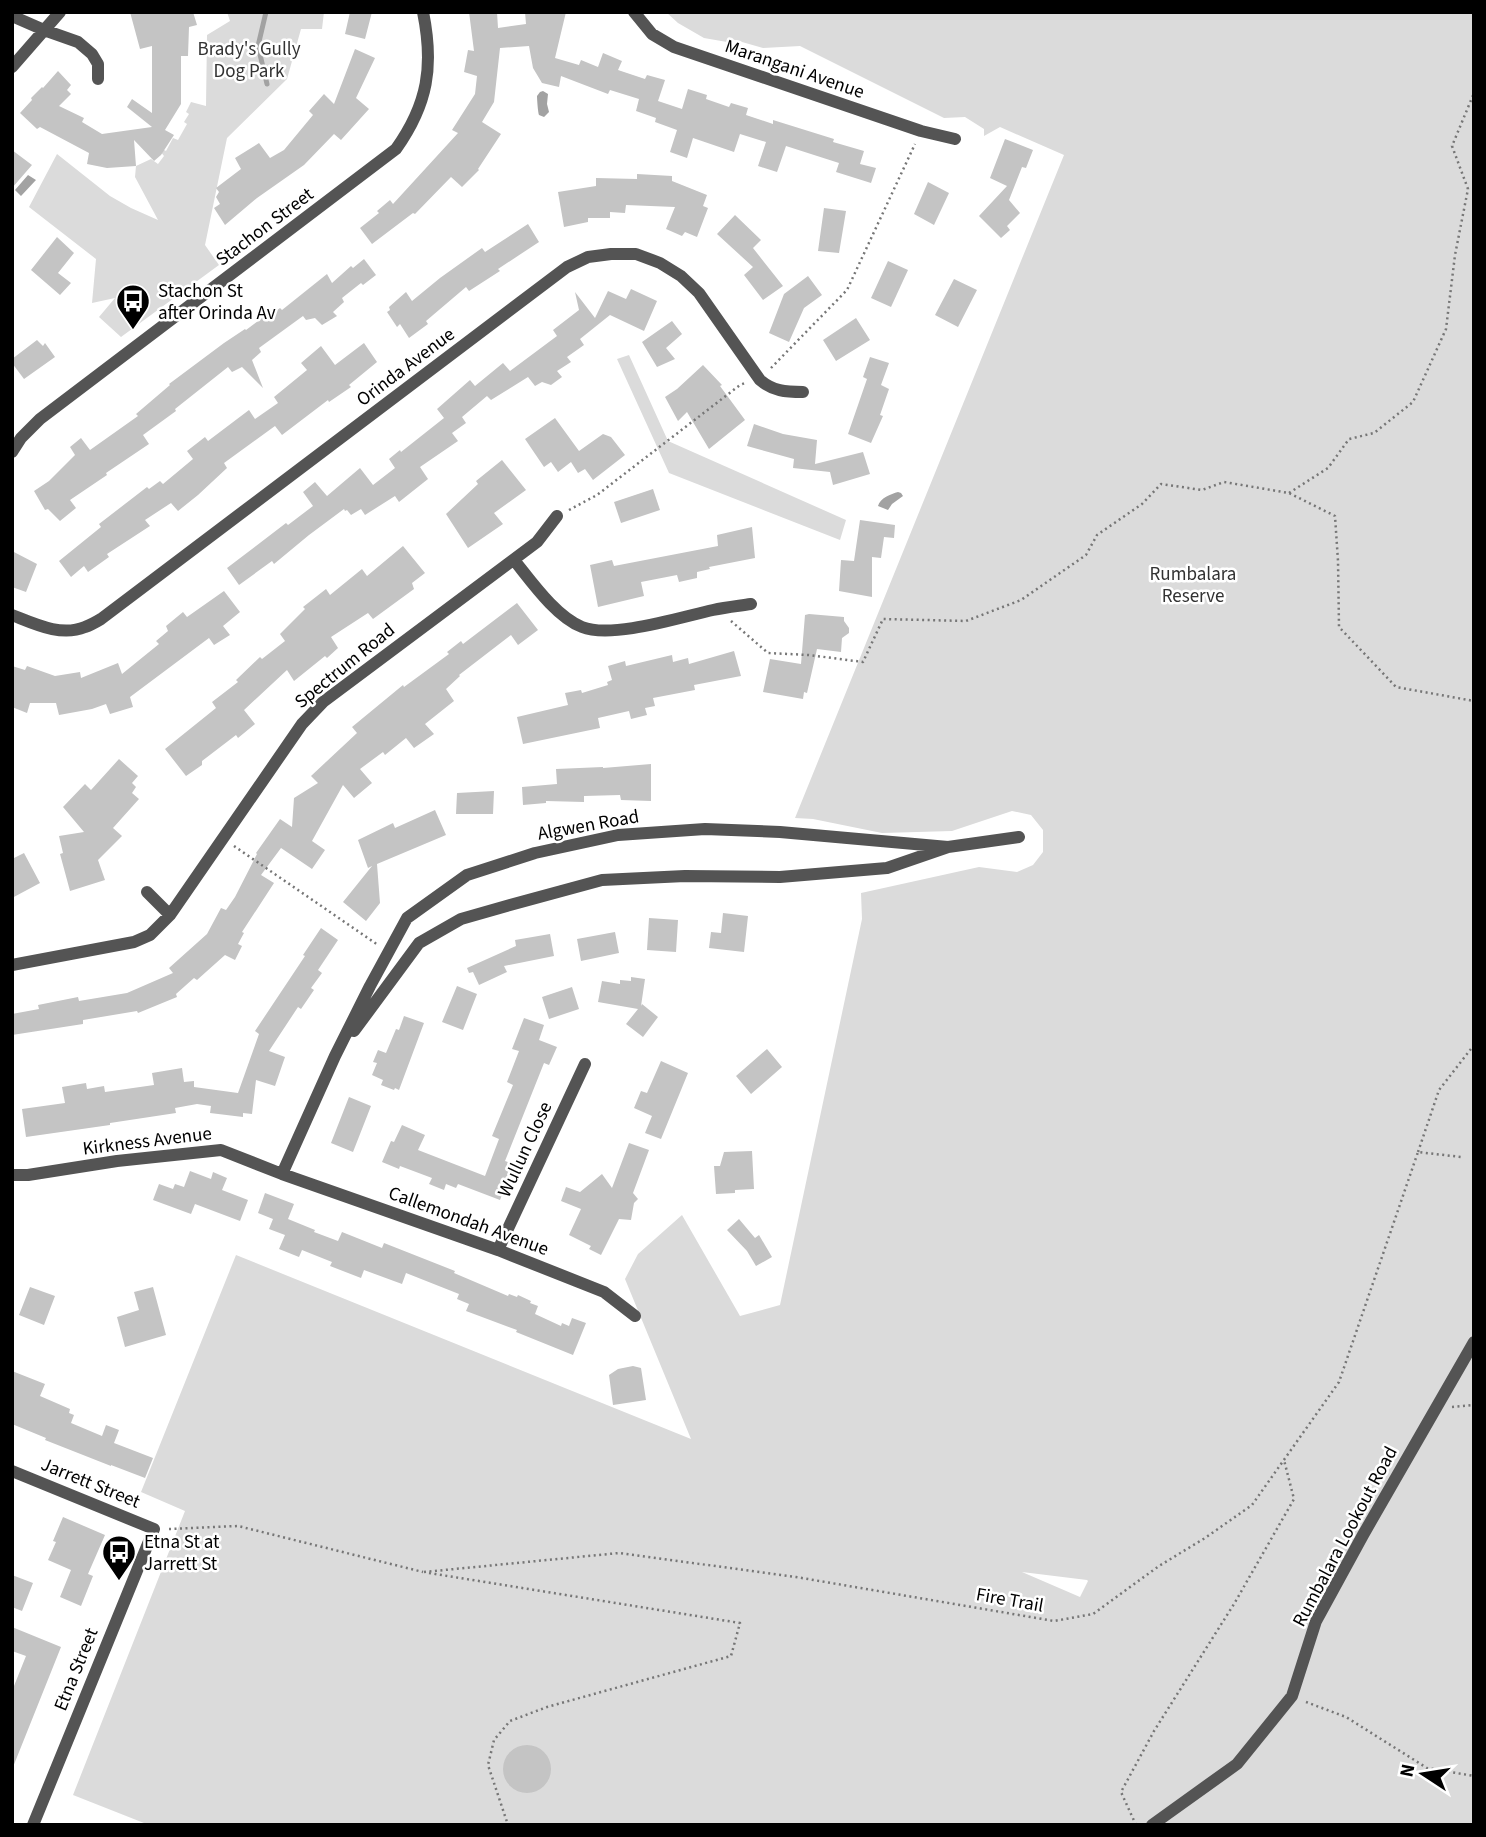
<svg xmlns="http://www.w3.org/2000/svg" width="1486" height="1837" font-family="'Source Sans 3',sans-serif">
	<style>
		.green { fill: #dbdbdb; fill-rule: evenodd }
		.water { fill: #a2a2a2 }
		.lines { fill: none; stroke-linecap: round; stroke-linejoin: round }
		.stream { stroke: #a2a2a2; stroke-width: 5 }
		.building { fill: #c4c4c4 }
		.path { stroke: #767676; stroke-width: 2.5; stroke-dasharray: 2 3.5; stroke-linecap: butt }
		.street { stroke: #545454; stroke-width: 12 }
		.labels { text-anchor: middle; stroke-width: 5; stroke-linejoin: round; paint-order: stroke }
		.park-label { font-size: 19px; fill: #323232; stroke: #fff }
		.street-label { font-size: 19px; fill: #000; stroke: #fff }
		.poi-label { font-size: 19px; fill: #000; stroke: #fff; text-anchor: start }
	</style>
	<rect width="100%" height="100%" fill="#fff"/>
	<path class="green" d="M227,12H324L322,29H301L287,79L227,138L205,245L219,265L121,337L99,317L115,298L92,303L96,259L29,207L57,154L110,196L131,208L158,220L135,177L136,166L151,159L158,164L164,156L160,151L162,149L166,151L173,138L178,140L187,124L184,122L189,114L186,112L191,102L206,106L207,35L230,21Z
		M666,12H1474V1825H149L73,1795L185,1511L141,1492L236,1255L691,1439L625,1279L638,1254L682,1215L740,1316L780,1305L862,919L861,893L979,867L1017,872L1033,865L1043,852V830L1031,815L1012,811L952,831L882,833L813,819L795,818L1064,155L1000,127L984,136V129L965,117L944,118L800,46L763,48L728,38L727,42L704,38L678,23ZM1022,1572L1087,1580L1088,1581L1080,1597Z
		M629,355L668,441L846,520L840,540L669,473L617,359Z"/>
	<path class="water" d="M543,91L548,94L547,104L549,112L544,117L539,115C538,113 537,99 537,96L540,92Z
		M28,175L36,180L21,196L15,190Z
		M898,492L901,493L903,496L892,504L888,510L878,506C880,498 891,494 898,492Z"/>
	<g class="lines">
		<path class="stream" d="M266,12L258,46L267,84"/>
	</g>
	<path class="building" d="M130,12H193L197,25L189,27L188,56H181V104L165,130L174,135L161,155L154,161L134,140L136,166L107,168L87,164L89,153L40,127L37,129L20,113L32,100L31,98L42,87L43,88L58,71L71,85L67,90L71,94L59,106L84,118L82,122L102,134L152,127L127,107L132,99L152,113V46L140,49Z
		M350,12H372L365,39L345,34Z
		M469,12H497L498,28L526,24L525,12H566L555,58L579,65L581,60L598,67L603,53L622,61L618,70L645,79L647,75L665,80L658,101L682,109L688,89L707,95L706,99L729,107L731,103L748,108L746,115L773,124V120L834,139L833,142L864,151L860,164L876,168L871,183L836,172L839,163L786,146L777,172L758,166L766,142L740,134L734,152L693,138L687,158L670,152L677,130L655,122L656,118L636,111L639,99L610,90L608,94L561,76L559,87L542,83L533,68L529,46L500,48L494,102L482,122L501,134L478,169L479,170L462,187L451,177L415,214L413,213L372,244L360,228L379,213L377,211L390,200L393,204L458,133L452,130L475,94L477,76L464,72L468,50L474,51Z
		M355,49L375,58L356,98L369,109L341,140L334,134L304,165L257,198L225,225L214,208L220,204L216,197L219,192L216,188L241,169L235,158L259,143L270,158L284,150L313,115L309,111L324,94L334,104Z
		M1005,139L1033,150L1026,168L1022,167L1009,200L1020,213L1007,226L1010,230L1001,238L979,216L1007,186L990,178Z
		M12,150L32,165L12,188Z
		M637,174L672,176V181L707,195L703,206L708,208L697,237L685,232L682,236L666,229L675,207L626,205L625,213L610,212V218H588V222L564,227L558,192L596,186V178L637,179Z
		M928,182L949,193L934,225L914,214Z
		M824,208L846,211L839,253L818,251Z
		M735,215L761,240L753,248L783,286L763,300L744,275L753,267L717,234Z
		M528,224L539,242L498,269L500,271L469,291L466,287L426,321L428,324L409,338L400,324L397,327L387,312L390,310L389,307L406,292L412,301L440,278L482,248L485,252Z
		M57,237L74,253L58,273L71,283L60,295L31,270Z
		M364,259L376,275L363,285L361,283L342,298L344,302L333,312L337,316L322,325L315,318L306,320L303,316L259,348L261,352L252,360L263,388L242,367L232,372L228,367L175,409L176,411L143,435L149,444L106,473L107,475L70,500L76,508L60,521L48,509L45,510L34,491L49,481L75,455L70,447L81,438L90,450L138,416L136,414L170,385L169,384L224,343L245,329L246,330L273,310L276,311L280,308L282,310L327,274L332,283L351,266L353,268Z
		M888,261L908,270L891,307L871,298Z
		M808,276L822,295L804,308L789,342L769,333L784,294Z
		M954,279L977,290L958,327L935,315Z
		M631,289L657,301L644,331L610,315L580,339L584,345L567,357L571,362L557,371L562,377L551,385L542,382L535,386L528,377L491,400L487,396L462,417L466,423L452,433L458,441L420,467L428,479L399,502L395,496L365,515L361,509L351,515L347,510L345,511L344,509L309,535L274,564L272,561L239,585L227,568L286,523L288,525L313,506L303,492L315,482L327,496L360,468L373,485L395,468L389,459L400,450L401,452L444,418L437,409L470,380L475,386L503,363L510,371L557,336L553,330L579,310L575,292L595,318L608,291L626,299Z
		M856,318L870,340L836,361L823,340Z
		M672,321L682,334L666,348L675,359L657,367L642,342Z
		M37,340L43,346L45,343L55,357L24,379L12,363V359Z
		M364,343L377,362L349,385L351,387L329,402L328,400L282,435L275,426L224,463L227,468L198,495L178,511L171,503L145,520L150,526L107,554L109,557L88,572L84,566L71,577L59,561L101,527L99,524L147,487L149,489L160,481L163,484L193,459L187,451L205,437L208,441L249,410L255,419L278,403L274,397L307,370L301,363L321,346L335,365Z
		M870,357L889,363L881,385L889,389L880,415L883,416L871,443L848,434L867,379L863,377Z
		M703,365L722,385L720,386L745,420L709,449L687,412L678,421L665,397L677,389Z
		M555,418L579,451L603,434L611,437L625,455L593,480L585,469L578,473L571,462L558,472L551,462L544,467L525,439Z
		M754,424L783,434L817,440L815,464L863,452L870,474L833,485L830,472L793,468L794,459L747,446Z
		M502,460L526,490L494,513L503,524L468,548L446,514L478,484L476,481Z
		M653,489L660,510L621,523L614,502Z
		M860,520L895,525L894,538L884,537L881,558L872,557V597L839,591L841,560L854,561Z
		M752,527L755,558L709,567L710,569L697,572V578L679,582L677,575L641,582L644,596L598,607L590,565L612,560L614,566L718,546L717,535Z
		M403,546L425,573L412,583L414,589L373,619L368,613L331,637L338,648L327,658L325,656L294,681L287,670L244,710L255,724L238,738L236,735L202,761V765L186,776L165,749L216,708L212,702L238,682L236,680L260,657L262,659L285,641L280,634L305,609L303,607L326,589L330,595L362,569L367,576Z
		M12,551L37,564L26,592L12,587Z
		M224,591L240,612L223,626L230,635L214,645L209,638L130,697L133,707L110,714L106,704L92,709L59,715L56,703H30L27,713L12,707V666L25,670L27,666L55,676L80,672L81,678L118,663L122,674L159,644L156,641L168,631L166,626L183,612L187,617Z
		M517,603L538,630L518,645L511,635L459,675L460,676L446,689L454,701L425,724L434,734L414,748L406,738L385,755L383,752L360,769L372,783L354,798L343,785L312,841L325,850L312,869L281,848L261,875L274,883L242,932L244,933L238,944L242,946L235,960L225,955L197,980L194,978L176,994L177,997L138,1013L137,1011L83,1020V1024L12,1035V1014L39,1009L38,1005L78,997L79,1001L127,993L173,973L169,968L207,934L221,908L226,910L235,897L257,854L256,853L280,819L292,827L294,798L318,783L311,776L357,733L352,727L403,685L404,687L449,654L447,652L461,641L463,644Z
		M809,614L844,617V621L849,628V633L842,638L841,652L817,649L807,693L804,692L803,699L763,692L770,659L801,664L805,615Z
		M734,651L741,676L694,685L695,690L653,698L655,706L645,708L647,715L631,719L629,711L598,718L600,728L523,744L517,717L568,705L565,693L581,690L582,693L608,685L607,682L612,680L608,666L625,661L626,666L672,655L673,662L688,658L689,664Z
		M119,759L138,776L132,783L136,787L132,793L139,799L113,828L122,836L98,860L105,880L70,891L60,854L63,853L59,836L84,832L63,807L85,784L91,790Z
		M651,764V801L621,800L620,795L584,796V802L546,801V803L523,805L522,787L557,784L556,769L603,767V768Z
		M494,791L493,814H456L457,793Z
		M435,810L446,835L377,864L380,903L366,921L343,902L372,866L368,868L358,840L393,823L395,828Z
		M24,853L40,883L12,898V859Z
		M723,913L748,916L744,952L709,948L711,932L721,933Z
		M649,918L678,920L676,952L647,950Z
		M321,928L338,940L318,970L322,973L311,988L314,990L301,1009L298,1007L269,1051L285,1057L275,1086L256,1080L252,1114L243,1113V1117L210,1113L211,1106L197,1104L175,1108L176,1113L110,1123V1125L26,1137L22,1109L65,1103L62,1087L86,1083L87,1089L104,1086L105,1092L154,1085L152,1073L182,1068L184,1082L194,1081V1087L238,1093L259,1034L255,1031L305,956L303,955Z
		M615,932L619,953L581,961L577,939Z
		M550,934L554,956L504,966L507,972L479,985L473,972L469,973L467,968L516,946L515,940Z
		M631,977L645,979L641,1006L642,1004L658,1017L643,1037L626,1024L638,1009L598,1002L602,981L620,984V980L631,981Z
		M457,986L477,994L463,1030L442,1022Z
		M572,987L579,1009L549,1019L542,997Z
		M404,1016L424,1023L399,1090L395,1088L394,1090L381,1085L383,1080L372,1075L377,1063L373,1062L378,1050L386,1053L396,1029L399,1030Z
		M524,1018L544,1025L539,1040L557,1047L549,1065L544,1063L505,1161L514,1164L500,1200L458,1184L456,1188L446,1184L444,1190L429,1184L432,1178L400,1166L399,1169L382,1162L391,1141L394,1142L402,1125L425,1135L418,1150L485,1176L499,1139L492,1136L513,1085L507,1082L519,1051L512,1049Z
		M767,1049L782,1067L751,1094L736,1076Z
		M661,1061L688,1073L661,1139L645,1133L652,1116L634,1108L641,1091L647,1093Z
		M349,1097L371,1106L353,1152L331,1143Z
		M629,1143L649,1150L633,1193L638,1199L634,1203L631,1220L619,1219L601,1255L589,1249L591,1246L569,1235L581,1209L561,1201L566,1187L580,1192L602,1174L612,1188Z
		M752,1151L754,1189L735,1190V1193L716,1194L714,1166H720L724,1152Z
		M190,1171L211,1179L213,1172L227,1178L222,1190L248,1200L240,1221L195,1204L191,1214L153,1200L159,1184L173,1189L175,1184L184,1187Z
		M265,1193L294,1204L288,1219L315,1230L314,1232L338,1241L342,1232L382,1248L384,1243L455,1271L454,1273L508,1296L509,1294L517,1297L518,1295L531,1301L530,1303L538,1306L535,1314L561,1326L562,1323L569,1326L572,1318L586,1323L573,1355L516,1332L517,1330L466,1311L469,1304L457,1299L459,1294L406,1273L402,1284L364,1270L361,1278L330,1266L332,1262L302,1250L299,1257L279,1249L285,1235L269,1229L273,1219L258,1213Z
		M739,1219L755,1238L759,1235L772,1257L756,1266L747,1251L727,1230Z
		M30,1287L55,1296L44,1325L19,1315Z
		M153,1287L166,1335L125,1347L117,1317L139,1310L134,1292Z
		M633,1366L641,1368L646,1400L613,1405L609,1375L618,1369Z
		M12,1371L45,1384L40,1396L70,1409L69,1413L74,1415L71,1423L102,1436L106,1425L119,1430L114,1443L153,1458L145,1478L111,1465V1466L45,1440L46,1438L12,1424Z
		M63,1517L105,1535L88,1574L93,1576L81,1606L60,1597L71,1570L48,1560L56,1542L53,1541Z
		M12,1575L33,1583L22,1611L12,1607Z
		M12,1627L61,1647L13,1767L12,1691L26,1656L12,1651Z
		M503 1769a24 24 0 1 1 48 0a24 24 0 1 1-48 0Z"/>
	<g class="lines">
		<path class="path" d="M771,368L847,290L915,144
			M1289,493L1328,468L1349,439L1374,433L1413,402L1446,329L1455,255L1468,189L1452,146L1474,93
			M569,510L597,495L740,385L745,383
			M731,621L768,653L809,655L863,662L883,619L966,621L1021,600L1086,555L1097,535L1142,504L1161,484L1202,490L1224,482L1289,493L1335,516L1338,561L1339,627L1396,687L1474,701
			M234,846L378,945
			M1418,1152L1439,1090L1474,1045
			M1452,1407L1474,1405
			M169,1529L238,1526L423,1572
			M424,1572L619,1553L796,1577L1054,1621L1093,1614L1159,1566L1205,1538L1252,1505L1339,1382L1418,1152L1461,1157
			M429,1573L740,1623L731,1656L547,1707L510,1721L494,1740L488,1765L508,1825
			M1306,1702L1346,1717L1427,1768L1474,1776
			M1136,1825L1121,1792L1154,1731L1234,1604L1294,1499L1284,1460"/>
		<path class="street" d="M634,12L652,34L674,47L921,131L955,139
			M12,16L44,30L78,42L92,54L98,64V79
			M12,67L60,12
			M12,452L21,438L40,419L396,149C428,104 434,66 423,12
			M514,560C531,581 556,617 582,627C612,639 681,617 713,610C726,607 738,606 751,604
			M12,615C35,624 61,637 85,627C91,625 96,622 101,619L567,267L588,257L611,254H636L660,263L681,276L699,293L760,380C773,391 785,392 803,392
			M147,892L170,915
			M12,965L134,942L150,935L170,915L302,724L323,702L537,542L557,516
			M354,1031L419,943L461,919L510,905L602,880L685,876L780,877L887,868L948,847L1019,837
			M282,1174L335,1056L370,986L407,918L467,875L535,853L618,835L705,829L780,832L948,847
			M12,1175H28L117,1161L221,1150L282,1174L498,1250L604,1292L635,1316
			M498,1250L585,1064
			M12,1471L154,1529L33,1825
			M1152,1825L1237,1764L1292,1696L1316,1621L1363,1535L1474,1342"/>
	</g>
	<defs>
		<g id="bus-pin" transform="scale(1.75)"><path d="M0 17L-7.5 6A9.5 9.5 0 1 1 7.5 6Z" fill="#000" stroke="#fff"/><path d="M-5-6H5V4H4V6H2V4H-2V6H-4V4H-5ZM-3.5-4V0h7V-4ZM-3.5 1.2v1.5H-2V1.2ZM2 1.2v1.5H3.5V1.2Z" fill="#fff"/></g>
	</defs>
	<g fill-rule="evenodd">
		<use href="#bus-pin" x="133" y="301"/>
		<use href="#bus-pin" x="119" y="1552"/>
	</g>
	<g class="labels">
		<g class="park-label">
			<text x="249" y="55">Brady's Gully<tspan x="249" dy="22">Dog Park</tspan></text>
			<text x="1193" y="580">Rumbalara<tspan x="1193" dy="22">Reserve</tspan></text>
		</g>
		<g class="street-label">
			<text transform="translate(795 68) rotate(19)" y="7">Marangani Avenue</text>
			<text transform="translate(264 226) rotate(-37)" y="7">Stachon Street</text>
			<text transform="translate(405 366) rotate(-37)" y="7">Orinda Avenue</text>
			<text transform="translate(344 665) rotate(-39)" y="7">Spectrum Road</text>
			<text transform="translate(588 824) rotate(-10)" y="7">Algwen Road</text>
			<text transform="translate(147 1140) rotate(-7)" y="7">Kirkness Avenue</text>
			<text transform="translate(524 1149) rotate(-65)" y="7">Wullun Close</text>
			<text transform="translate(469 1220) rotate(20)" y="7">Callemondah Avenue</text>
			<text transform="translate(91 1482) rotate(22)" y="7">Jarrett Street</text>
			<text transform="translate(1344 1536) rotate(-62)" y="7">Rumbalara Lookout Road</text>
			<text transform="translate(1010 1599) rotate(10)" y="7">Fire Trail</text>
			<text transform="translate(75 1669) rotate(-68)" y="7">Etna Street</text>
		</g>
		<g class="poi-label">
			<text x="158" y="297">Stachon St<tspan x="158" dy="22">after Orinda Av</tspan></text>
			<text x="144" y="1548">Etna St at<tspan x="144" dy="22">Jarrett St</tspan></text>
		</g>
	</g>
	<rect width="1486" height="1837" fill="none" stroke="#000000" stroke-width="28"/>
	<g transform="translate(1423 1774) rotate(282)" stroke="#ffffff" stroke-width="5" paint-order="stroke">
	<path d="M0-5L12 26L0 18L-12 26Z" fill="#000000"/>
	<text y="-10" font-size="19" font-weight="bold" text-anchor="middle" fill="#000000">N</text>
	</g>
</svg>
